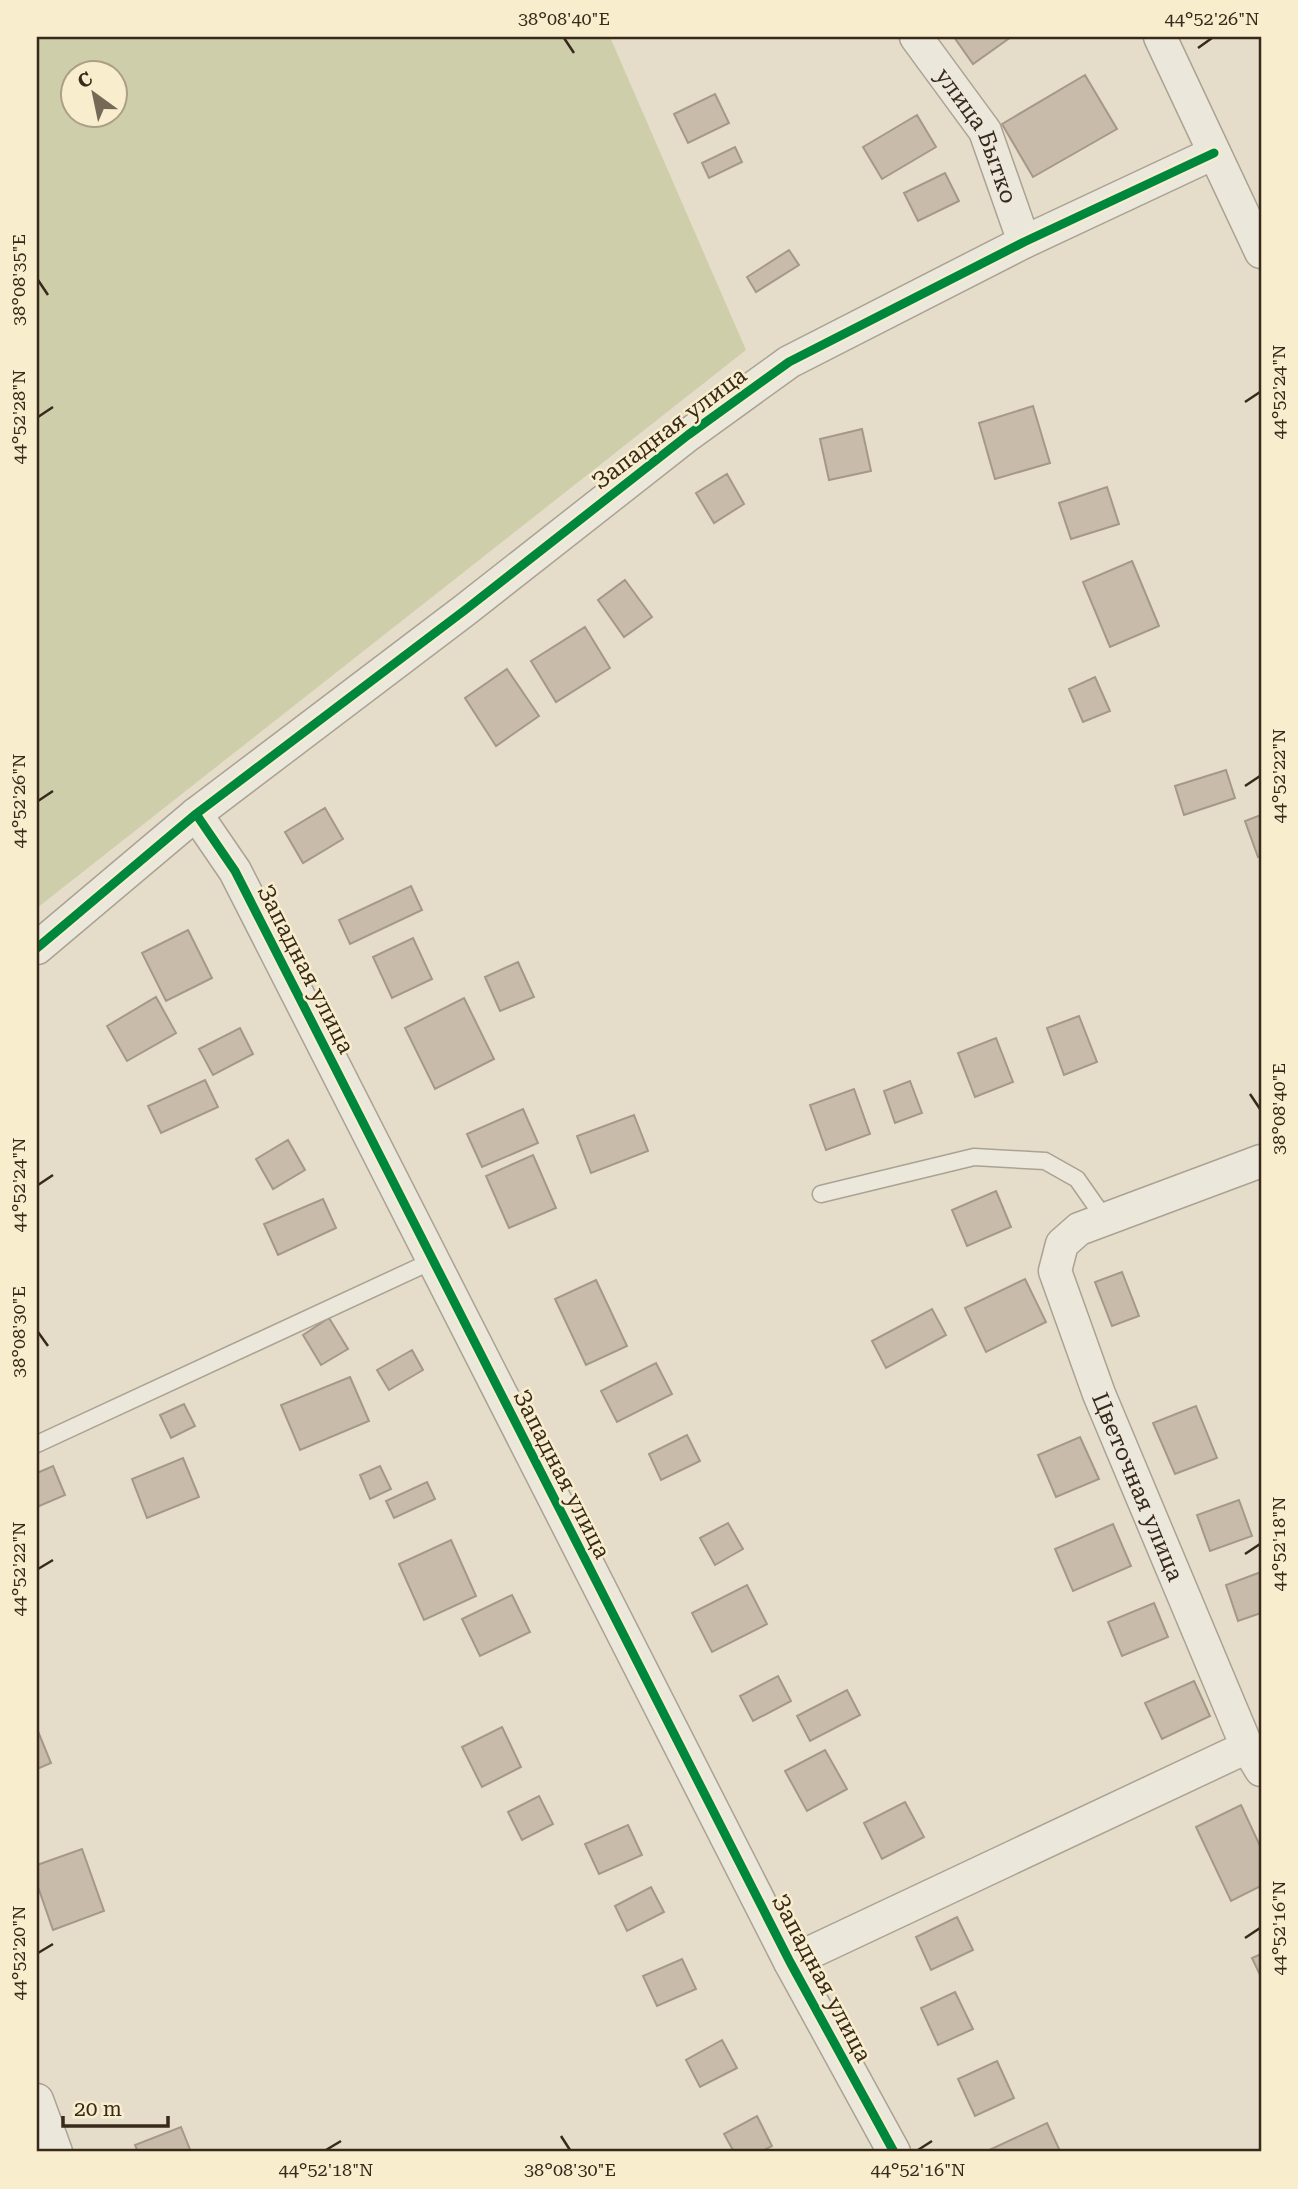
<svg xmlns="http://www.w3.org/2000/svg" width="1298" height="2189" font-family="'Roboto Serif',serif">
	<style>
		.cemetery { fill: #cecfaa; fill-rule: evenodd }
		.building { fill: #c9bbaa; stroke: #a59889; stroke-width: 2 }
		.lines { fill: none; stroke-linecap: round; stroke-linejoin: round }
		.lane-casing { stroke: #aaa293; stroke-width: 19 }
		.street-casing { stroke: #aaa293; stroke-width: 35 }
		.lane { stroke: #ece7db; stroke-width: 16 }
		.street { stroke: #ece7db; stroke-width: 32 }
		.cycleway-casing { stroke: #f8edcd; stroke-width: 13 }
		.cycleway { stroke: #00873e; stroke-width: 9 }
		.ticks { fill: none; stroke: #382a1b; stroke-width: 2.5 }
		.labels { text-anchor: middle; stroke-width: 5; stroke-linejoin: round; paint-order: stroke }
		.street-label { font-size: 23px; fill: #382a1b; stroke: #f8edcd }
		.neatline { fill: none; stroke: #382a1b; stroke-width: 2.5 }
		.ticks-label { font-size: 18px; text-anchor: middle; fill: #382a1b }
	</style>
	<rect width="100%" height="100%" fill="#e5ddc9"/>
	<path class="cemetery" d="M37,37H610L746,350L37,908ZM74,74H116V116H74Z"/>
	<path class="building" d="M954,37H1011L973,64Z
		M1085,75L1117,129L1033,177L1002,124Z
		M715,94L729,123L688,143L674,114Z
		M917,115L936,147L882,179L863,147Z
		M735,147L742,162L709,178L702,163Z
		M945,173L959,201L918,221L904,193Z
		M789,250L799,265L756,292L747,277Z
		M1033,406L1050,463L995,479L979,423Z
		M862,429L871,471L829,480L820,439Z
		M727,474L744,504L714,523L696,493Z
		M1107,487L1119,524L1071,539L1059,503Z
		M1132,561L1159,626L1110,647L1083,582Z
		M625,580L652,617L624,637L598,600Z
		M585,627L610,668L556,702L531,661Z
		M507,669L539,716L496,746L465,698Z
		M1095,677L1110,711L1083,722L1069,689Z
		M1226,770L1235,798L1184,815L1175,786Z
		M325,808L343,839L303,863L285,832Z
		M1261,815V856L1258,857L1245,821Z
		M411,886L422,910L350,944L339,920Z
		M188,930L212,978L166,1001L142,953Z
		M413,938L432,979L392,998L373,957Z
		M518,962L534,997L500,1011L485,977Z
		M156,997L176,1033L127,1061L107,1026Z
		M464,998L494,1059L435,1089L405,1028Z
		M1079,1016L1097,1062L1064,1075L1047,1028Z
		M240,1028L253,1054L213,1075L199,1049Z
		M996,1038L1013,1082L975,1097L958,1053Z
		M205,1080L218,1107L161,1133L148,1106Z
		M910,1081L922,1113L895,1123L884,1091Z
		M854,1089L870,1134L826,1150L810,1105Z
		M523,1109L538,1143L482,1167L467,1134Z
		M634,1115L648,1151L591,1173L577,1136Z
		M288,1140L305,1170L273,1189L256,1159Z
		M533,1155L556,1208L509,1228L486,1176Z
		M996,1191L1011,1227L967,1246L952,1210Z
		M323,1199L336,1228L278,1255L264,1224Z
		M1122,1272L1139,1316L1112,1326L1095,1282Z
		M1025,1279L1046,1322L986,1352L965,1308Z
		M596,1280L627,1346L586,1365L555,1299Z
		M932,1309L946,1335L886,1368L872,1341Z
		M329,1318L348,1349L321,1365L303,1335Z
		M412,1350L423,1370L389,1390L377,1370Z
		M656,1363L672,1394L617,1422L601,1391Z
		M350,1377L369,1421L300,1450L281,1405Z
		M184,1404L195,1426L171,1438L160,1415Z
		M1196,1406L1217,1458L1175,1474L1153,1423Z
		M687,1435L700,1461L661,1480L649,1454Z
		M1080,1437L1099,1479L1056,1497L1038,1455Z
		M183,1458L199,1497L147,1518L132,1479Z
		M53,1466L65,1495L37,1507V1473Z
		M380,1466L391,1489L370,1499L360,1475Z
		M427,1482L435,1499L394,1518L386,1501Z
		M1239,1500L1252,1536L1210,1551L1197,1515Z
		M728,1523L743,1549L715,1565L700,1538Z
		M1113,1524L1131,1566L1073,1591L1055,1549Z
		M451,1540L476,1596L424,1620L399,1564Z
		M1261,1572V1613L1238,1621L1226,1585Z
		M747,1585L767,1624L712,1652L692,1613Z
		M512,1595L530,1632L480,1656L462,1619Z
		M1154,1603L1168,1637L1122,1656L1108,1622Z
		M778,1676L791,1701L753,1721L740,1696Z
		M1194,1681L1210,1716L1162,1739L1145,1703Z
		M847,1690L860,1715L810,1741L797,1716Z
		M502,1727L521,1767L482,1787L462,1747Z
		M37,1729L51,1763L37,1769Z
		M825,1750L847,1789L807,1811L785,1771Z
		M539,1796L553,1824L522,1840L508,1812Z
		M905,1802L924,1837L882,1859L864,1823Z
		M1241,1805L1261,1848V1886L1231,1901L1196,1827Z
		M628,1825L642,1855L599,1874L585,1844Z
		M82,1849L104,1911L53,1930L37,1884V1865Z
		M651,1887L664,1912L627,1931L615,1906Z
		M957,1917L973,1950L931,1970L916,1937Z
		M1261,1954V1977L1252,1958Z
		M682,1959L696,1989L657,2006L643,1976Z
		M955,1992L973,2029L938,2045L921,2008Z
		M722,2040L737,2068L700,2087L686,2060Z
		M997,2061L1014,2098L975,2116L958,2079Z
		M757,2116L772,2146L760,2152H734L724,2134Z
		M1047,2123L1060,2151L985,2152Z
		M181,2127L191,2152H138L135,2145Z"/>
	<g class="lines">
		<g class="lane-casing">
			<path id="lane" d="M821,1194L974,1157L1045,1161L1077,1179L1105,1219
				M37,1444L432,1261"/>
		</g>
		<g class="street-casing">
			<g id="street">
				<path id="s1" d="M916,37L985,131L1024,242"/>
				<path d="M1160,37L1261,252"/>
				<path d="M196,814L235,871L790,1962L894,2152"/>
				<path d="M37,948L196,814L465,610L688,435L789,362L1024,242L1214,153"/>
				<path id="s2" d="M1261,1161L1079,1229L1062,1244L1055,1271L1099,1394L1247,1747L1261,1770"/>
				<path d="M790,1962L1247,1747"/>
				<path d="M37,2100L56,2152"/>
			</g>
		</g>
		<use href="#lane" class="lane"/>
		<use href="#street" class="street"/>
		<g class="cycleway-casing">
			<path id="cycleway" d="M196,814L235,871L790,1962L894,2152
				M37,948L196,814L465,610L688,435L789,362L1024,242L1214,153"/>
		</g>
		<use href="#cycleway" class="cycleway"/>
	</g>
	<path class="ticks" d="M564,38L574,53M1198,48L1212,38M38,280L48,295M1245,402L1260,392M38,417L53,407M1245,786L1260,776M38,801L53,791M1250,1094L1260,1109M38,1185L53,1175M38,1332L48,1346M1245,1554L1260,1544M38,1569L53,1560M1245,1938L1260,1928M38,1953L53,1944M561,2136L570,2150M326,2150L341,2141M918,2150L932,2141"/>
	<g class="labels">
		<g class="street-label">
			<text dy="8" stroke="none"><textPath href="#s1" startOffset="117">улица Бытко</textPath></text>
			<text transform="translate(669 428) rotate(-37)" y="8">Западная улица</text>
			<text transform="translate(306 969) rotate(63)" y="8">Западная улица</text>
			<text transform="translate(562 1474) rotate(63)" y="8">Западная улица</text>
			<text dy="8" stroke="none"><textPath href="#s2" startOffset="476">Цветочная улица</textPath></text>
			<text transform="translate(822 1978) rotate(62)" y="8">Западная улица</text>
		</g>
	</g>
	<rect width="1298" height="2189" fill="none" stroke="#f8edcd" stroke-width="77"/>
	<g transform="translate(94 94) rotate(327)"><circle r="33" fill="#f8edcd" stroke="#ab9f86" stroke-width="2"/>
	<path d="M0-5L12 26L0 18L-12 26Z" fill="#756958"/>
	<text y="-10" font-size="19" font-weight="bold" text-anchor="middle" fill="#382a1b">С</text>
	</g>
	<path d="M63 2116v10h105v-10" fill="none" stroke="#382a1b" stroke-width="3.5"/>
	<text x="74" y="2116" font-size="21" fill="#382a1b" stroke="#f8edcd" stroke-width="5" paint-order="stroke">20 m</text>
	<rect x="38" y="38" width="1222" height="2112" class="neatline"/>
	<g class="ticks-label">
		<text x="564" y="25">38°08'40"E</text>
		<text x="1212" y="25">44°52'26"N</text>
		<text transform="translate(19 280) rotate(-90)" y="6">38°08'35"E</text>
		<text transform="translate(1279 392) rotate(-90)" y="6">44°52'24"N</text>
		<text transform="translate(19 417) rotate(-90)" y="6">44°52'28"N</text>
		<text transform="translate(1279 776) rotate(-90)" y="6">44°52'22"N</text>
		<text transform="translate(19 801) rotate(-90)" y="6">44°52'26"N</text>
		<text transform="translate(1279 1109) rotate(-90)" y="6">38°08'40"E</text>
		<text transform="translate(19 1185) rotate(-90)" y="6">44°52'24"N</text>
		<text transform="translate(19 1332) rotate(-90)" y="6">38°08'30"E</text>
		<text transform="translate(1279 1544) rotate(-90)" y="6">44°52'18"N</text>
		<text transform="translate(19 1569) rotate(-90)" y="6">44°52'22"N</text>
		<text transform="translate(1279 1928) rotate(-90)" y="6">44°52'16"N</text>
		<text transform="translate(19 1953) rotate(-90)" y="6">44°52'20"N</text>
		<text x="326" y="2176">44°52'18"N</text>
		<text x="570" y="2176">38°08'30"E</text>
		<text x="918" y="2176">44°52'16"N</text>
	</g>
</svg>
